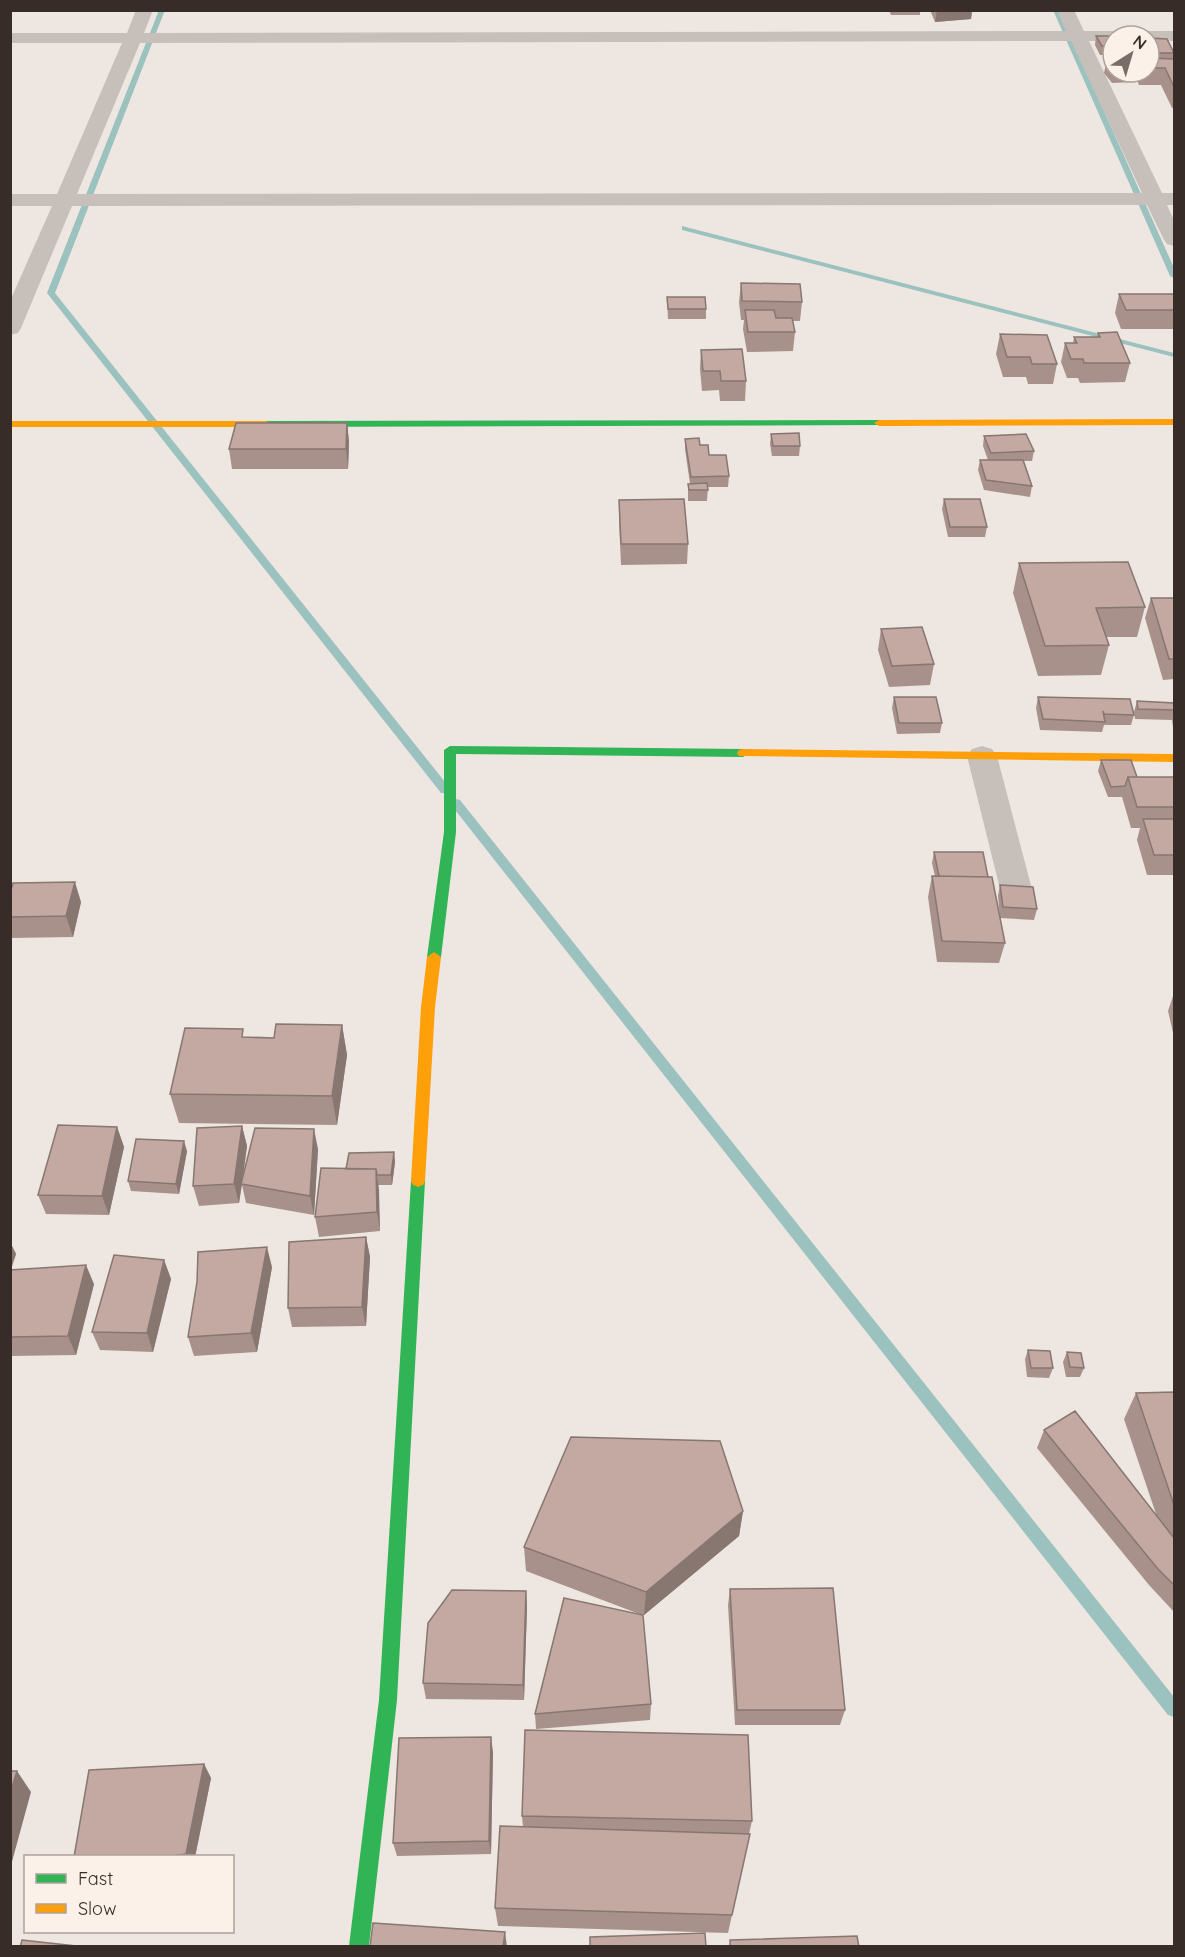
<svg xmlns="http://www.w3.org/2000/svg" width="1185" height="1957" font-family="Quicksand,sans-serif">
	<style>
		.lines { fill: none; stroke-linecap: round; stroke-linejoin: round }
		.stream { fill: #9cc2bf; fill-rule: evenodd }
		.street { fill: #c7bfba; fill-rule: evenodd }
		.fast { fill: #30b455; fill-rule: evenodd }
		.slow { fill: #ff9f0a; fill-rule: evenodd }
		.wall { fill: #a8918b }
		.shaded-wall { fill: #887671 }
		.building { fill: #c3a9a2; stroke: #887671; stroke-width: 1.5 }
	</style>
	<rect width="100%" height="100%" fill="#eee7e1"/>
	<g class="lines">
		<path class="stream" d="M159,10H165L55,293L449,787L450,790L449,793H441L47,293Z
			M1053,10H1059L1174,268V278L1170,276Z
			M682,226L1174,353V357L682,230Z
			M456,799L460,800L1174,1697V1717L1168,1715L452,806L451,803Z"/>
		<path class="street" d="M136,10H153L144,33L1066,31L1057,10H1074L1084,31H1174V41H1149V36H1113V41H1089L1162,193H1174V205H1167L1174,220V246L1167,244L1164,240L1147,205L72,206L21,328L18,333L10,335V301L52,206H10V194H57L122,43H10V33H127ZM1071,41L1142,193L77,194L140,43Z
			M982,746L992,749L997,756L1034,897L1029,905L1018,908L1007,905L1002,897L967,756L972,749Z"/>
		<path class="fast" d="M879,420L884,423L882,425L266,427L261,424L266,421Z
			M450,746L743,749L749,753L743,757L456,754V832L441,957L434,962L427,957L444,832V750Z
			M418,1175L423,1177L425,1181L397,1700L369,1946H349L379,1700L411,1181L413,1177Z"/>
		<path class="slow" d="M1174,419V425L879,426L874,423L879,420Z
			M10,421H266L271,424L266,427H10Z
			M743,749L1174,754V762L739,756L737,753L739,750Z
			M434,952L441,957L435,1007L425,1181L423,1185L418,1187L413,1185L411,1181L421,1007L427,957Z"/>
	</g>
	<path class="wall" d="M889,10H920V15H891Z
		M930,10H972L971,19L935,22Z
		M1096,36H1113V55H1100L1095,45Z
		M1149,38L1174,53L1173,59H1174V108H1172L1161,85H1139L1136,78L1135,82L1112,83L1104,73L1106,64L1113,72H1149Z
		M741,283L802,302L800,321H793L795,332L793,351L747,352L743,329L744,320H741L739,302Z
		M1119,294H1174V329H1121L1115,313Z
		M667,297L706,309V319H668Z
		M1098,333L1130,363L1125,382L1080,383L1078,378H1067L1061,362L1065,343H1073L1074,337H1097Z
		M1000,334L1057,364L1053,384H1028L1026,377H1003L996,354Z
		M701,350L746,381L745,401H720L719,390L702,391L700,369Z
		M347,423L349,442L348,469H232L229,449Z
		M771,434L800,446L799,456H772L770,444Z
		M984,436L1034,451L1032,461H1024L1032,486L1030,497L984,490L978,470L980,460H988L983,446Z
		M685,439L700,445L729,476L728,487H708L707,501H688V484H690L685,449Z
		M944,499L987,527L985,537H948L942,509Z
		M619,500L688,544L687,564L621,565L619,520Z
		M1019,563L1145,607L1137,637H1106L1109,645L1101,675L1038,676L1013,593Z
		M1151,598H1174V679L1163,680L1145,618Z
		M881,629L934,664L930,685L889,687L878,650Z
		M894,697L942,723L940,733L897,734L892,708Z
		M1038,697L1134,715L1131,725H1104L1102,732L1040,730L1036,708Z
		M1137,701L1174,703V734L1172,720L1135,719L1134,712Z
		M1101,760L1137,777H1174V875H1147L1137,840L1140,828H1131L1122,797H1108L1098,771Z
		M934,852L988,877L1005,943L999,963L937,962L928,897L932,876H935L932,863Z
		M1000,885L1037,909L1034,920L1000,918L998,896Z
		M10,893L81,902L73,937L11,938Z
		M1174,993V1037L1168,1011Z
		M342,1025L347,1055L337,1125L179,1123L170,1094L245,1038H274Z
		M242,1126L247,1146L243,1178L318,1149L314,1215L246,1203L242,1185L239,1203L199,1206L193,1186Z
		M117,1127L124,1147L109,1215L46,1214L38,1195Z
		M187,1151L179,1194L131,1191L128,1181Z
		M394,1152L395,1162L392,1185H378L380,1231L319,1237L315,1217L346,1169Z
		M366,1237L370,1257L366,1326L292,1327L288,1308Z
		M10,1242L16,1254L11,1270L94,1284L76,1355L10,1356Z
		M164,1260L171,1279L153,1352L100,1350L92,1332Z
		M272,1267L257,1352L194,1356L188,1337Z
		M1028,1350L1053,1368L1049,1378L1027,1377L1025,1359Z
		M1067,1352L1084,1368L1080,1377H1066L1063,1362Z
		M1174,1392V1612L1149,1585L1037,1448L1044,1430L1156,1514L1124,1419L1136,1393Z
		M743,1511L739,1536L644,1615H643L651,1704L650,1720L536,1729L535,1714L642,1615L526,1571L524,1547Z
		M730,1589L845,1710L840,1725H735L728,1605Z
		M526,1591L527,1607L524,1700L426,1699L423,1683Z
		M493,1752L491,1854L397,1856L393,1843Z
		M204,1764L211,1778L195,1857H74Z
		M522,1816L752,1821L749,1834H750L728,1933L498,1926L495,1908L523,1827Z"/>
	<path class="shaded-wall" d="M937,10H972L971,19L935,22Z
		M347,423L349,442L348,469L346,449Z
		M75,882L81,902L73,937L66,916Z
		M342,1025L347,1055L337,1125L332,1096Z
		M242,1126L247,1146L239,1203L234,1184Z
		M117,1127L124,1147L109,1215L102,1196Z
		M314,1129L318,1149L314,1215L310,1196Z
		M184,1141L187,1151L179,1194L176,1184Z
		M394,1152L395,1162L392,1185L391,1175Z
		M376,1169L379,1189L380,1231L377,1212Z
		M366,1237L370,1257L366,1326L362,1307Z
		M10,1242L16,1254L10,1270Z
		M267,1247L272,1267L257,1352L251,1333Z
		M164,1260L171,1279L153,1352L147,1333Z
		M86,1265L94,1284L76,1355L68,1336Z
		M743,1511L739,1536L644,1615L646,1592Z
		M526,1591L527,1607L524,1700L523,1685Z
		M491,1737L493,1752L491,1854L489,1841Z
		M204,1764L211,1778L195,1857H187L186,1854Z
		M17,1771L31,1792L10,1869V1793Z
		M505,1932L507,1947H503Z"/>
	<path class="building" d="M1096,36H1125H1113V46H1102Z
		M1149,38L1167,39L1174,53H1149Z
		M1149,58L1174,59V87L1165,68H1149Z
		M1106,64H1113V72H1136L1137,73L1114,74Z
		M741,283L800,284L802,302L742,301Z
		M1119,294H1174V310H1126Z
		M667,297H705L706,309H668Z
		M745,310H774L776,318H792L795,332H748Z
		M1117,332L1130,363H1084L1083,359H1071L1065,343H1077L1074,337H1100L1098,333Z
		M1000,334L1047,335L1057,364H1032L1030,357H1007Z
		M742,349L746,381H721L720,371H703L701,350Z
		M236,423H347L346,449H229Z
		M799,433L800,446H773L771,434Z
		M1026,434L1034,451L991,453L984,436Z
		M699,438L700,445H708L709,455H726L729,476L691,477L685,439Z
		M980,460H1023L1032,486L986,480Z
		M707,483L708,490H689L688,484Z
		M684,499L688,544H621L619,500Z
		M944,499H980L987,527H950Z
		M1128,562L1145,607L1096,608L1109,645L1045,646L1019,563Z
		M1151,598H1174V659H1169Z
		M922,627L934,664L892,666L881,629Z
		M894,697H936L942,723H899Z
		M1038,697L1130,699L1134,715L1104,714L1103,711L1105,722L1043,719Z
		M1137,701L1174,703V710L1138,709Z
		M1101,760H1131L1137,777H1128L1125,786L1111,787Z
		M1128,777H1174V807H1137Z
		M1143,819H1174V855H1154Z
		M934,852H983L988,877L939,876Z
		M932,876L992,877L1005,943L942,941Z
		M75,882L66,916L10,917V893L13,883Z
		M1000,885L1033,887L1037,909L1003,907Z
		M276,1024L342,1025L332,1096L170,1094L185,1028L243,1029L242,1037L274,1038Z
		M58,1125L117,1127L102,1196L38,1195Z
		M242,1126L234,1184L193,1186L197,1128Z
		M255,1128L314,1129L310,1196L241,1184Z
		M136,1139L184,1141L176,1184L128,1181Z
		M394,1152L391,1175H377L376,1169H346L349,1153Z
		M321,1168L376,1169L377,1212L315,1217Z
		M366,1237L362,1307L288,1308L289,1242Z
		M267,1247L251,1333L188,1337L197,1282L198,1252Z
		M114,1255L164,1260L147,1333L92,1332Z
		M86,1265L68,1336L10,1337V1270Z
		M1028,1350L1050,1351L1053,1368H1031Z
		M1067,1352L1081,1353L1084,1368L1070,1367Z
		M1174,1392V1505L1136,1393Z
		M1075,1411L1174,1538V1585L1158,1569L1044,1430Z
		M571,1437L720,1441L743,1511L646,1592L524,1547Z
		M833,1588L845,1710H737L730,1589Z
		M452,1590L526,1591L523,1685L423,1683L428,1623Z
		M564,1598L643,1615L651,1704L535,1714Z
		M525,1730L748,1735L752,1821L522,1816Z
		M491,1737L489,1841L393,1843L399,1738Z
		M204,1764L186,1854L163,1857H74L89,1770Z
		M10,1771H17L10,1793Z
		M500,1826L750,1834L732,1915L495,1908Z
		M373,1923L505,1932L503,1947H370Z
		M705,1933L706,1947H590V1937Z
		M857,1936L859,1947H730V1940Z
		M22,1940L76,1946V1947H20Z"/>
	<rect width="1185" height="1957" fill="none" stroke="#382c28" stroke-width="24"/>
	<rect x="24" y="1855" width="210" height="78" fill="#fbf1e8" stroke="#ada29b" stroke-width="1.5"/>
	<rect x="36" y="1874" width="30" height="9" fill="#30b455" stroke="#ada29b" stroke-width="1.5"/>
	<text x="78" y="1885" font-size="18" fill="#382c28">Fast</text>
	<rect x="36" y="1904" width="30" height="9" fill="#ff9f0a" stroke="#ada29b" stroke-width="1.5"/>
	<text x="78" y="1915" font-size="18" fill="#382c28">Slow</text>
	<g transform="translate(1131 54) rotate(37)"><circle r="28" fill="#fbf1e8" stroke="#ada29b" stroke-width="1.5"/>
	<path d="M0-4.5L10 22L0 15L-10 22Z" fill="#786d69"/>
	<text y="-9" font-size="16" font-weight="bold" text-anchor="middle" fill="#382c28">N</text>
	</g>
</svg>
